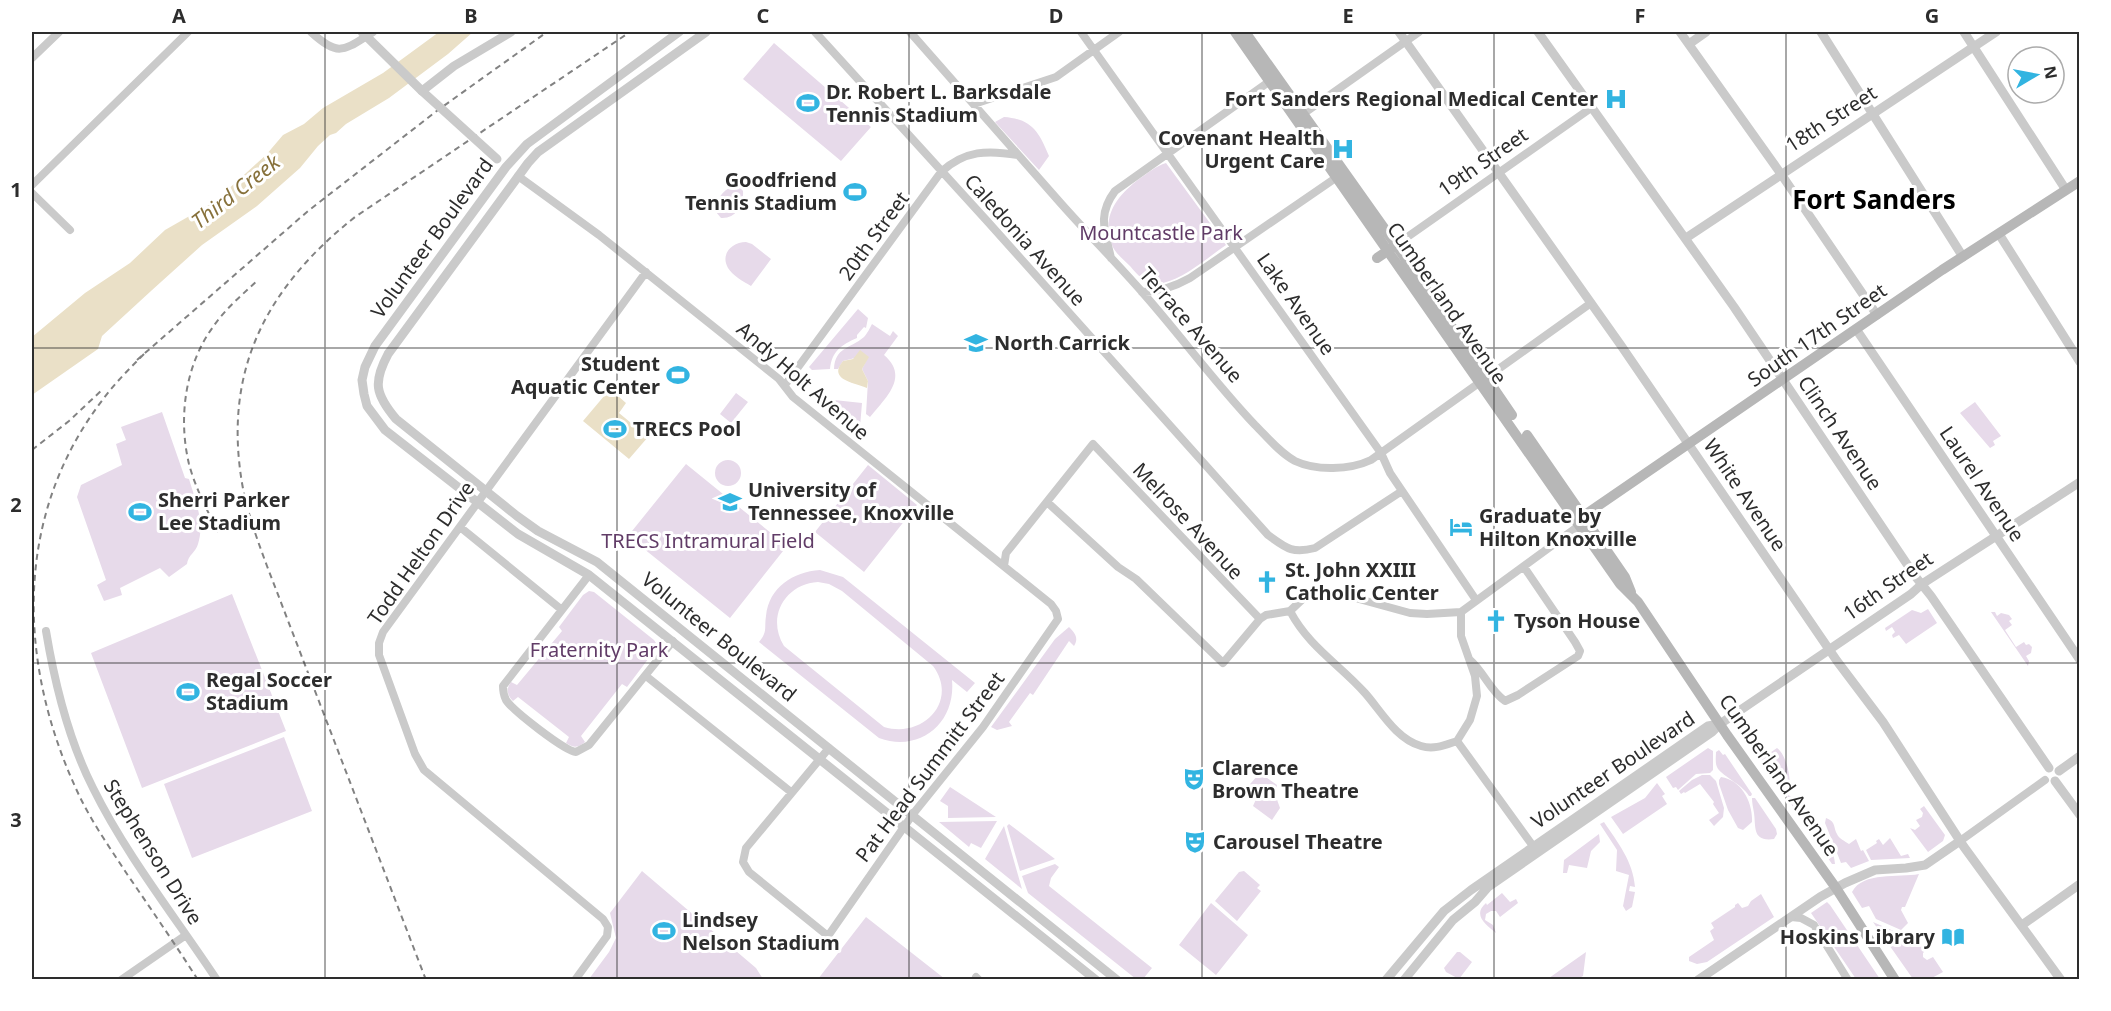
<svg xmlns="http://www.w3.org/2000/svg" width="2111" height="1011" font-family="'Noto Sans',sans-serif">
	<style>
		.green { fill: #e7daea; fill-rule: evenodd }
		.water { fill: #eae0c7 }
		.lines { fill: none; stroke-linecap: round; stroke-linejoin: round }
		.minor { stroke: #cacaca; stroke-width: 8 }
		.tertiary { stroke: #cacaca; stroke-width: 9 }
		.secondary { stroke: #b7b7b7; stroke-width: 10 }
		.rail { stroke: #828282; stroke-width: 2; stroke-dasharray: 6 4.5; stroke-linecap: butt }
		.tertiary-bridge { stroke: #cacaca; stroke-width: 9 }
		.grid { fill: none; stroke: #2d2d2d; stroke-width: 1.5; stroke-opacity: 0.55 }
		.labels { text-anchor: middle; stroke-width: 6; stroke-linejoin: round; paint-order: stroke }
		.poi-label { font-size: 20px; font-weight: bold; fill: #2d2d2d; stroke: #fff; text-anchor: start }
		.street-label { font-size: 20px; fill: #2d2d2d; stroke: #fff }
		.park-label { font-size: 20px; fill: #613c67; stroke: #fff }
		.water-label { font-size: 21px; font-style: italic; fill: #87713b; stroke: #fff }
		.district-label { font-size: 26px; font-weight: bold; fill: #000; stroke: #fff }
		.neatline { fill: none; stroke: #2d2d2d; stroke-width: 2 }
		.grid-label { font-size: 20px; text-anchor: middle; font-weight: bold; fill: #2d2d2d }
	</style>
	<rect width="100%" height="100%" fill="#fff"/>
	<path class="green" d="M774,43L871,127L841,161L743,79Z
		M1004,117C1032,119 1039,132 1049,156L1039,170L995,122Z
		M1166,163L1226,245C1207,258 1185,278 1163,283C1147,286 1140,278 1130,266C1124,260 1115,253 1112,245C1101,216 1117,196 1139,179C1148,173 1156,166 1166,163Z
		M733,186L740,187L743,191C744,205 736,219 721,218L716,212C716,199 722,191 733,186Z
		M746,242L752,244L771,259L751,286C744,282 732,275 728,268C720,254 732,242 746,242Z
		M858,309L868,318L866,328L864,327L857,335V338C841,345 832,351 830,369L812,370L809,367Z
		M872,324L890,336L893,331L898,336L884,355C910,377 885,398 870,417L866,414L868,381L862,369L868,357L860,351L855,358L843,361L838,369H834C835,347 850,349 864,337C867,334 870,328 872,324Z
		M736,393L748,402L731,423L720,414Z
		M834,400L862,403L860,427L851,426L834,411Z
		M1975,402L2001,436L1993,441L1995,445L1990,448L1960,413Z
		M162,412L185,478L189,479C195,499 205,523 198,544C196,552 188,555 187,564L169,577L160,568L120,588L122,595L104,601L97,585L106,580L77,497L81,485L122,465L116,444L126,440L121,427Z
		M715 473a13 13 0 1 1 26 0a13 13 0 1 1-26 0Z
		M686,464L787,546L730,618L628,536Z
		M868,465L917,505L864,572L815,532Z
		M820,570L843,577L975,683L967,692L952,680C956,723 920,753 879,738L759,642C768,631 764,629 766,616C769,587 793,572 820,570ZM818,582L829,584L842,591L933,666C959,701 923,739 884,727L784,646C766,617 785,584 818,582Z
		M589,591L594,592L654,640L658,646L627,687L622,684L581,736L585,742C578,748 574,748 566,743L569,737L518,697L513,701C507,695 506,689 511,682L517,685L562,631L559,627L583,595Z
		M232,594L286,731L142,788L91,653Z
		M1928,609L1937,623L1906,644L1899,635L1893,638L1892,635L1895,632L1892,627L1886,631L1885,628L1912,610L1921,613Z
		M1991,612H1995L1997,616L2001,613L2009,615L2012,619L2009,621L2012,625L2005,630L2016,647L2024,642L2026,645L2029,644L2032,647L2031,653L2026,656L2029,661L2028,666Z
		M1069,627C1075,633 1079,638 1074,646L1069,641L1033,695L1030,693L1009,722L1012,726L997,730L991,727L1055,639Z
		M284,737L312,811L192,858L164,784Z
		M1708,748L1713,751V770L1710,773L1696,774L1678,790L1676,787L1673,788L1666,777Z
		M1777,748C1786,754 1793,781 1788,792L1778,784L1761,759Z
		M1719,750L1723,755L1725,754L1752,794L1751,796H1749C1741,783 1720,775 1717,767C1715,763 1716,756 1716,752Z
		M1258,775H1263L1277,785L1275,794L1280,808L1272,820L1253,806L1257,797L1255,799L1244,791Z
		M1702,775H1710L1716,781L1724,808L1723,817L1714,826L1709,820L1719,813L1713,804L1714,802L1700,784L1685,793L1684,792L1681,794L1679,791L1692,780Z
		M1721,777C1742,780 1753,803 1752,822L1743,830L1738,828L1728,810L1719,784V780Z
		M1657,783L1665,794L1662,796L1667,804L1623,834L1611,817L1645,798Z
		M950,787L996,817L948,818V806L940,801Z
		M1788,795C1808,804 1834,842 1835,864H1832L1787,798Z
		M1752,798H1755L1776,829L1777,834L1774,839C1752,842 1756,827 1754,813C1753,807 1752,803 1752,798Z
		M1924,806L1945,835L1943,841L1928,852L1910,828L1915,830L1920,826L1916,820L1922,817L1923,813L1920,809Z
		M1826,818C1836,822 1833,826 1837,834C1839,839 1845,841 1849,844L1856,839L1861,851L1863,850L1869,861L1851,868L1846,862L1841,863L1825,823Z
		M997,821L981,848L971,843L969,847L939,822Z
		M1604,822C1618,843 1633,861 1635,887L1630,886L1629,891L1635,892L1632,907L1626,911L1623,906L1629,875L1616,871L1617,850L1600,824Z
		M1009,824L1055,859L1020,871L1007,826Z
		M1004,826L1022,889L985,859Z
		M1599,834L1600,842L1591,851L1587,868L1569,865L1567,873H1563L1564,860Z
		M1890,838L1901,856L1908,854L1910,858L1871,860L1866,850L1877,843L1876,841L1879,839L1883,845Z
		M1055,864L1059,867L1051,878L1049,886L1152,968L1143,979H1136L1028,893L1022,876Z
		M642,871L756,968L763,979H768H589L609,952L616,938L610,913Z
		M1244,871L1260,885L1257,888L1261,891L1237,921L1215,901L1239,872Z
		M1919,874L1905,907H1902L1901,910L1908,923L1901,930L1876,919L1869,906L1862,908L1852,892C1863,871 1899,878 1919,874Z
		M1502,893L1510,902L1516,899L1518,903L1500,917L1496,911H1491L1486,914L1485,920L1493,925L1496,933C1486,925 1472,915 1486,903L1487,905Z
		M1761,894L1774,917L1707,962L1697,964L1689,961V957L1714,940L1710,931L1714,928L1711,923L1735,907V905L1738,903L1742,908L1748,906L1751,901Z
		M1827,902L1830,905L1880,979H1856L1811,913Z
		M1211,903L1248,935L1216,975L1179,945Z
		M866,917L945,979H818Z
		M1873,922L1919,942L1926,950L1923,953V957L1927,960L1933,957L1943,972L1930,979H1913Z
		M1457,952H1460L1472,962L1459,979L1446,972L1444,968Z
		M1586,952L1583,976L1577,979L1549,978Z"/>
	<path class="water" d="M439,32H473L448,54L389,98L346,124L336,133L330,135L318,146L300,168L257,206L202,245L151,291L102,336L98,349L32,395V337L85,293L130,263L165,230L214,202L266,155L283,135L304,124L323,108L383,73Z
		M860,350L869,357L862,369L868,381L867,388C855,383 827,380 843,361L853,359Z
		M610,389L626,403L619,413L648,437L629,459L583,421Z"/>
	<g class="lines">
		<path class="minor" d="M311,32C339,58 344,50 373,32
			M815,32L988,222L1268,535C1286,548 1292,554 1315,548L1402,491
			M910,32C959,87 1008,143 1057,199C1085,231 1115,261 1143,293C1181,336 1215,383 1255,425C1267,437 1280,453 1295,461C1316,471 1350,470 1371,460L1591,303
			M1081,32L1381,453L1390,473L1476,600
			M32,58L59,32
			M974,104L1056,77L1119,32
			M1303,114L1419,32
			M518,176L599,235L779,379L793,397L1051,604L1056,611L1058,619L983,727L913,814L828,936L749,872L743,862L746,848L829,748
			M32,185L188,32
			M32,193L70,230
			M1396,245L1591,108
			M1111,258C1105,231 1097,215 1115,191L1270,81
			M1142,292C1160,292 1174,287 1190,278L1340,175
			M785,385L941,172C965,150 988,150 1018,155
			M1047,502L1118,567L1136,579L1223,663L1260,619L1266,615L1290,611L1308,594L1317,591L1348,596L1410,613L1427,614L1461,612L1580,525
			M460,527L562,610
			M1004,566L1006,553L1093,444L1260,619
			M589,575L503,686C503,691 504,696 506,700C513,711 565,751 576,752L589,745L673,641
			M1290,611C1309,647 1339,664 1365,693C1381,711 1396,739 1421,746C1434,750 1445,745 1457,741
			M46,631C55,685 68,739 93,788C126,855 176,918 217,980
			M1470,660C1484,672 1490,691 1505,701L1518,695L1578,656L1580,651L1575,642L1524,567
			M646,676L791,792
			M1457,741L1470,720L1477,696L1475,676L1461,636V612
			M1457,741L1533,846
			M1960,841L2045,780
			M1791,917L1801,918L1814,925L1848,980
			M976,977L979,980
			M121,980L186,935
			M575,980L607,936L608,927L603,919L424,770L415,754L379,655V643L383,632L646,272"/>
		<path class="tertiary" d="M679,32L527,144L506,167L375,346L365,367L362,380L364,394L367,406L385,430L518,534L589,575L1096,980
			M706,32L538,152L528,163L388,354C373,382 375,394 396,419L517,516L538,531L597,562L1117,980
			M1399,32L1620,344L1837,661L1883,722L1964,847L2061,980
			M1538,32L1734,307L1915,576L1931,596L2049,768
			M1680,32L1781,174L1877,315
			M1821,32L1963,257
			M1964,32L2066,190
			M1689,44L1706,32
			M422,91L454,66L511,32
			M1999,234L2080,362
			M1686,238L1996,32
			M1856,329L2080,660
			M2059,771L2080,756
			M2055,781L2080,815
			M2022,925L2080,884
			M1386,980L1444,911L1471,890L1708,726L1719,724
			M1404,980L1453,920L1475,902L1488,887L1712,732L1720,724L1911,594L1922,584L2080,482
			M1698,980L1820,897L1845,883L1875,870L1906,868L1925,865L1960,841"/>
		<path class="secondary" d="M1235,32L1620,584L1638,602L1727,735L1836,888L1895,980
			M1245,32L1396,245L1512,415
			M1383,254L1377,258L1393,247
			M1527,435L1625,577L1631,592
			M1582,522L1589,512L1942,270L2080,181"/>
		<path class="rail" d="M144,354C130,368 116,382 104,398C13,515 17,663 78,793C91,821 110,848 127,874C151,909 175,944 198,980
			M137,360L308,211L438,110L547,32
			M32,450L69,421L103,389
			M218,532C207,510 195,487 189,464C178,418 185,365 213,327C225,309 242,295 258,280
			M426,980L267,566C257,539 247,512 242,483C223,369 267,287 355,217L630,32"/>
		<path class="tertiary-bridge" d="M362,32L422,91L497,159"/>
	</g>
	<path class="grid" d="M325,32V980M617,32V980M909,32V980M1202,32V980M1494,32V980M1786,32V980M32,348H2080M32,663H2080"/>
	<defs>
		<g id="hospital-bare" transform="scale(1.8)"><path d="M-5-5h3v3.5h4V-5h3V5h-3V1.5h-4V5h-3Z" fill="#32b4e1" stroke="#fff" stroke-width="2.5" paint-order="stroke"/></g>
		<g id="stadium-bare" transform="scale(1.8)"><path d="M0-5a6.5 5 0 1 0 0 10a6.5 5 0 1 0 0-10ZM-3.5-1.8h7v3.6h-7Z" fill="#32b4e1" stroke="#fff" stroke-width="2.5" paint-order="stroke"/></g>
		<g id="university-bare" transform="scale(1.8)"><path d="M0-5L7-2L0 1L-7-2ZM-4 1L0 2.5L4 1V4Q0 6-4 4Z" fill="#32b4e1" stroke="#fff" stroke-width="2.5" paint-order="stroke"/></g>
		<g id="hotel-bare" transform="scale(1.8)"><path d="M-6-4.5h1.5V1H6V5H4.5V3h-9V5H-6ZM-4 0a1.8 1.8 0 1 1 3.6 0ZM.5 0V-2.5h3Q6-2.5 6 0Z" fill="#32b4e1" stroke="#fff" stroke-width="2.5" paint-order="stroke"/></g>
		<g id="church-bare" transform="scale(1.8)"><path d="M-1.2-6h2.4v3.5h3.3v2.4h-3.3V6h-2.4V-.1h-3.3v-2.4h3.3Z" fill="#32b4e1" stroke="#fff" stroke-width="2.5" paint-order="stroke"/></g>
		<g id="theatre-bare" transform="scale(1.8)"><path d="M-5-5.5Q0-4 5-5.5V0Q5 5 0 6Q-5 5-5 0ZM-3.3-2.5H-1v1.5H-3.3ZM1-2.5H3.3v1.5H1ZM-2.8 1Q0 5.5 2.8 1Z" fill="#32b4e1" stroke="#fff" stroke-width="2.5" paint-order="stroke"/></g>
		<g id="library-bare" transform="scale(1.8)"><path d="M-6-4Q-3-5.5-.7-3.5V5Q-3 3-6 4ZM6-4Q3-5.5 .7-3.5V5Q3 3 6 4Z" fill="#32b4e1" stroke="#fff" stroke-width="2.5" paint-order="stroke"/></g>
	</defs>
	<g fill-rule="evenodd">
		<use href="#hospital-bare" x="1616" y="99"/>
		<use href="#stadium-bare" x="808" y="103"/>
		<use href="#hospital-bare" x="1343" y="149"/>
		<use href="#stadium-bare" x="855" y="192"/>
		<use href="#university-bare" x="976" y="343"/>
		<use href="#stadium-bare" x="678" y="375"/>
		<use href="#stadium-bare" x="615" y="429"/>
		<use href="#university-bare" x="730" y="502"/>
		<use href="#stadium-bare" x="140" y="512"/>
		<use href="#hotel-bare" x="1461" y="527"/>
		<use href="#church-bare" x="1267" y="582"/>
		<use href="#church-bare" x="1496" y="621"/>
		<use href="#stadium-bare" x="188" y="692"/>
		<use href="#theatre-bare" x="1194" y="779"/>
		<use href="#theatre-bare" x="1195" y="842"/>
		<use href="#stadium-bare" x="664" y="931"/>
		<use href="#library-bare" x="1953" y="937"/>
	</g>
	<g class="labels">
		<g class="poi-label">
			<text x="826" y="99">Dr. Robert L. Barksdale<tspan x="826" dy="23">Tennis Stadium</tspan></text>
			<text x="1598" y="106" text-anchor="end">Fort Sanders Regional Medical Center</text>
			<text x="1325" y="145" text-anchor="end">Covenant Health<tspan x="1325" dy="23">Urgent Care</tspan></text>
			<text x="837" y="187" text-anchor="end">Goodfriend<tspan x="837" dy="23">Tennis Stadium</tspan></text>
			<text x="994" y="350">North Carrick</text>
			<text x="660" y="371" text-anchor="end">Student<tspan x="660" dy="23">Aquatic Center</tspan></text>
			<text x="633" y="436">TRECS Pool</text>
			<text x="748" y="497">University of<tspan x="748" dy="23">Tennessee, Knoxville</tspan></text>
			<text x="158" y="507">Sherri Parker<tspan x="158" dy="23">Lee Stadium</tspan></text>
			<text x="1479" y="523">Graduate by<tspan x="1479" dy="23">Hilton Knoxville</tspan></text>
			<text x="1285" y="577">St. John XXIII<tspan x="1285" dy="23">Catholic Center</tspan></text>
			<text x="1514" y="628">Tyson House</text>
			<text x="206" y="687">Regal Soccer<tspan x="206" dy="23">Stadium</tspan></text>
			<text x="1212" y="775">Clarence<tspan x="1212" dy="23">Brown Theatre</tspan></text>
			<text x="1213" y="849">Carousel Theatre</text>
			<text x="682" y="927">Lindsey<tspan x="682" dy="23">Nelson Stadium</tspan></text>
			<text x="1935" y="944" text-anchor="end">Hoskins Library</text>
		</g>
		<g class="street-label">
			<text transform="translate(1831 119) rotate(-33)" y="7">18th Street</text>
			<text transform="translate(1483 162) rotate(-35)" y="7">19th Street</text>
			<text transform="translate(874 236) rotate(-54)" y="7">20th Street</text>
			<text transform="translate(432 238) rotate(-54)" y="7">Volunteer Boulevard</text>
			<text transform="translate(1025 240) rotate(48)" y="7">Caledonia Avenue</text>
			<text transform="translate(1447 303) rotate(55)" y="7">Cumberland Avenue</text>
			<text transform="translate(1296 304) rotate(55)" y="7">Lake Avenue</text>
			<text transform="translate(1191 325) rotate(49)" y="7">Terrace Avenue</text>
			<text transform="translate(1817 335) rotate(-35)" y="7">South 17th Street</text>
			<text transform="translate(803 381) rotate(41)" y="7">Andy Holt Avenue</text>
			<text transform="translate(1840 433) rotate(56)" y="7">Clinch Avenue</text>
			<text transform="translate(1982 484) rotate(56)" y="7">Laurel Avenue</text>
			<text transform="translate(1745 495) rotate(56)" y="7">White Avenue</text>
			<text transform="translate(1188 521) rotate(47)" y="7">Melrose Avenue</text>
			<text transform="translate(421 553) rotate(-55)" y="7">Todd Helton Drive</text>
			<text transform="translate(1888 586) rotate(-35)" y="7">16th Street</text>
			<text transform="translate(719 637) rotate(39)" y="7">Volunteer Boulevard</text>
			<text transform="translate(930 767) rotate(-53)" y="7">Pat Head Summitt Street</text>
			<text transform="translate(1613 770) rotate(-34)" y="7">Volunteer Boulevard</text>
			<text transform="translate(1779 775) rotate(55)" y="7">Cumberland Avenue</text>
			<text transform="translate(153 852) rotate(58)" y="7">Stephenson Drive</text>
		</g>
		<g class="park-label">
			<text x="1161" y="240">Mountcastle Park</text>
			<text x="708" y="548">TRECS Intramural Field</text>
			<text x="599" y="657">Fraternity Park</text>
		</g>
		<g class="water-label">
			<text transform="translate(236 192) rotate(-38)" y="7">Third Creek</text>
		</g>
		<g class="district-label">
			<text x="1874" y="209">Fort Sanders</text>
		</g>
	</g>
	<rect width="2111" height="1011" fill="none" stroke="#ffffff" stroke-width="66"/>
	<g transform="translate(2036 75) rotate(80)"><circle r="28" fill="#ffffff" stroke="#ababab" stroke-width="1.5"/>
	<path d="M0-4.5L10 22L0 15L-10 22Z" fill="#32b4e1"/>
	<text y="-9" font-size="16" font-weight="bold" text-anchor="middle" fill="#2d2d2d">N</text>
	</g>
	<rect x="33" y="33" width="2045" height="945" class="neatline"/>
	<g class="grid-label">
		<text x="179" y="23">A</text>
		<text x="471" y="23">B</text>
		<text x="763" y="23">C</text>
		<text x="1056" y="23">D</text>
		<text x="1348" y="23">E</text>
		<text x="1640" y="23">F</text>
		<text x="1932" y="23">G</text>
		<text x="16" y="197">1</text>
		<text x="16" y="512">2</text>
		<text x="16" y="827">3</text>
	</g>
</svg>
